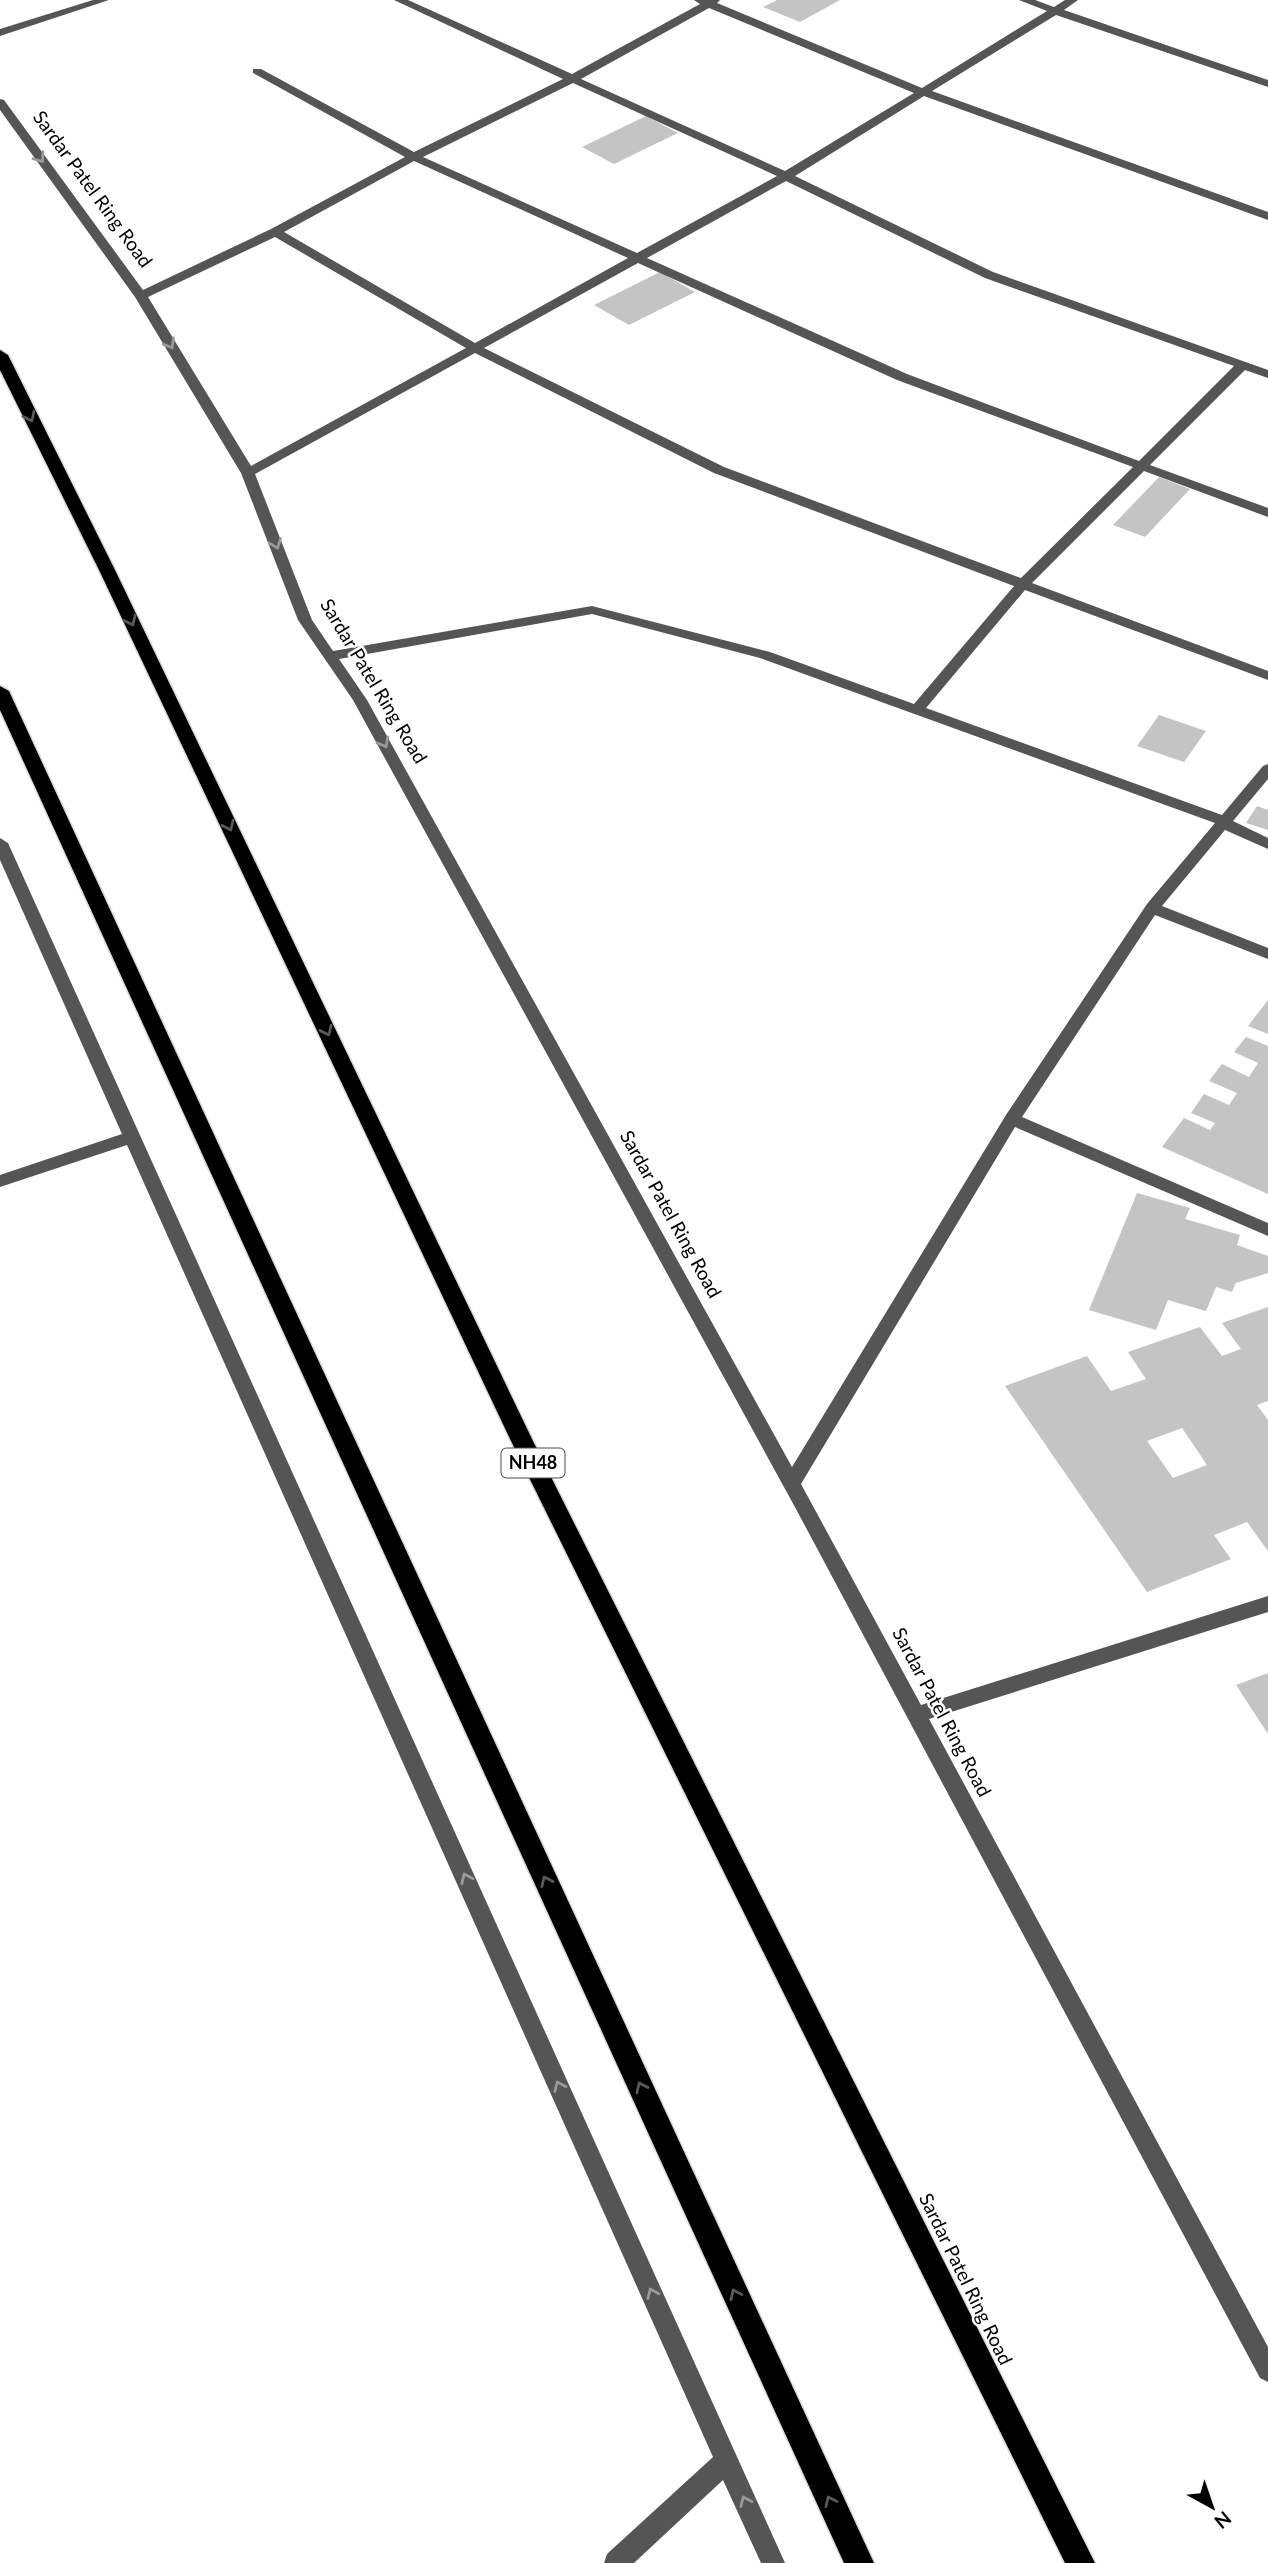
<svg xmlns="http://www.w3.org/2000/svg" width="1268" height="2563" font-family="Lato,sans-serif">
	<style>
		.building { fill: #c4c4c4; fill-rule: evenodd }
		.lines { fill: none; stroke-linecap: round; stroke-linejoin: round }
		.highway-casing { stroke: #dbdbdb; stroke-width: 3 }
		.minor { fill: #555; fill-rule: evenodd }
		.highway { fill: #000; fill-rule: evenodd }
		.oneway { stroke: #999 }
		.oneway2 { stroke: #595959 }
		.labels { text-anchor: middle; stroke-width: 5; stroke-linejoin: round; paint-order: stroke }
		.shield { fill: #fff; stroke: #4c4c4c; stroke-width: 2 }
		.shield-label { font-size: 18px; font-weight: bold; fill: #000 }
		.street-label { font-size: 19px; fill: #000; stroke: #fff }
	</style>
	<rect width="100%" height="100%" fill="#fff"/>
	<path class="building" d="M777,0H840L800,22L763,7Z
		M646,116L678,133L614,164L582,147Z
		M660,272L695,292L629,325L594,305Z
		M1159,477L1190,489L1145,537L1113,525Z
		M1159,715L1206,731L1184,762L1137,746Z
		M1257,806L1268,810V830L1246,823Z
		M1268,1000V1034L1248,1026Z
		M1246,1037L1268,1046V1194L1162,1147L1184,1118L1210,1130L1215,1123L1191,1113L1204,1094L1229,1105L1237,1093L1209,1081L1222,1064L1249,1077L1258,1063L1234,1052Z
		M1137,1193L1190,1208L1185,1219L1240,1235L1237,1245L1268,1256V1273L1236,1283L1232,1292L1216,1287L1206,1311L1168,1300L1156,1330L1089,1310Z
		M1268,1307V1401L1257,1405L1268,1420V1551L1247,1522L1214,1535L1231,1559L1147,1592L1005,1386L1087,1356L1111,1391L1146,1379L1128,1352L1200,1327L1222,1356L1241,1349L1222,1323ZM1182,1428L1207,1465L1173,1478L1147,1441Z
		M1268,1673V1734L1236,1685Z"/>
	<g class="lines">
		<g class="highway-casing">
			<path id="highway" d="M0,350L8,355L116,572L533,1441L1095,2563H1065L511,1441L100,572L0,370Z
				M0,686L9,691L874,2563H844L0,710Z"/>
		</g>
		<path class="minor" d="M93,0H109L0,36V29Z
			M394,0H408L572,74L700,4L694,0H720L717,3L922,88L1047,11L1019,0H1035L1054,7L1065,0H1078L1064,10L1268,80V87L1056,15L932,91L1268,212V220L924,96L795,176L993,272L1268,370V378L1245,370L1150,465L1268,508V517L1144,471L1032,583L1268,671V680L1025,590L926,708L1222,815L1263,766L1268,764V779L1233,821L1268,838V849L1225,830L1162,906L1268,948V959L1155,915L1022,1117L1268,1223V1236L1015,1127L801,1484L921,1705L1268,1596V1612L929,1719L1268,2347V2382L1260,2378L796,1509L353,700L298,620L241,473L135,297L0,110V99L4,100L143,290L271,229L405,157L253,73V69H261L414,152L563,79ZM709,8L914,93L785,171L581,79ZM573,83L777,176L637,253L423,157ZM414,161L628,258L475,343L284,232ZM786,181L985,278L1234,366L1139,461L907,374L647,258ZM275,237L466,348L251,466L148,297ZM638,263L897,380L1133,467L1021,578L724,467L484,348ZM475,353L714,473L1014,586L914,704L770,652L592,606L333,651L312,620L255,474ZM592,614L760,658L1215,823L1147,904L1006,1115L792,1467L367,700L339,659Z
			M0,838L8,843L785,2563H761L723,2480L634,2563H604L607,2554L713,2457L127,1145L0,1187V1175L122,1134L0,860Z"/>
		<use href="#highway" class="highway"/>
	</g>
	<defs><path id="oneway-chevron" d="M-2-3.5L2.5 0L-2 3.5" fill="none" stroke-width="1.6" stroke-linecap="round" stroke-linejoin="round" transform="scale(1.75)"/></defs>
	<g class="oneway">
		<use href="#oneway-chevron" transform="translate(40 158) rotate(54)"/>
		<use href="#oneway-chevron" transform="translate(170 344) rotate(59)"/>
		<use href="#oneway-chevron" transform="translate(276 544) rotate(69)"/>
		<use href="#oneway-chevron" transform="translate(384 743) rotate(61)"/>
		<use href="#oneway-chevron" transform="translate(466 1878) rotate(-114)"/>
		<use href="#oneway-chevron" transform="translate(559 2086) rotate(-114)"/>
		<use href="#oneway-chevron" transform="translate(652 2293) rotate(-114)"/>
		<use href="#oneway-chevron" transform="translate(745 2501) rotate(-114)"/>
	</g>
	<g class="oneway2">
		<use href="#oneway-chevron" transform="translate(30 417) rotate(64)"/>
		<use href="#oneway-chevron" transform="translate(131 621) rotate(65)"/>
		<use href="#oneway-chevron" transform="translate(229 826) rotate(65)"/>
		<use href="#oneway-chevron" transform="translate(327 1031) rotate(65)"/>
		<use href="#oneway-chevron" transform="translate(546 1881) rotate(-115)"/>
		<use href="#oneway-chevron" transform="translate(641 2087) rotate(-115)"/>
		<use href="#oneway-chevron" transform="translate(735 2294) rotate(-115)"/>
		<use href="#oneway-chevron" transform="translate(830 2501) rotate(-115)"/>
	</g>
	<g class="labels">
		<rect class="shield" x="501.5" y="1448.5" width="63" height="29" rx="5"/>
		<g class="shield-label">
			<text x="533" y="1469">NH48</text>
		</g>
		<g class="street-label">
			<text transform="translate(93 189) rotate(54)" y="7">Sardar Patel Ring Road</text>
			<text transform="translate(374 681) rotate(59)" y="7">Sardar Patel Ring Road</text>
			<text transform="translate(671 1214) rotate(61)" y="7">Sardar Patel Ring Road</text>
			<text transform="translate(942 1712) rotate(62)" y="7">Sardar Patel Ring Road</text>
			<text transform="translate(966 2279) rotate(64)" y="7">Sardar Patel Ring Road</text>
		</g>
	</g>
	<g transform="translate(1212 2507) rotate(140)" stroke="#ffffff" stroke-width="5" paint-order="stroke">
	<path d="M0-5L12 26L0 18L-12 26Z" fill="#000000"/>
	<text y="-10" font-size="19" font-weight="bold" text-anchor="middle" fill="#000000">N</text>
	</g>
</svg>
